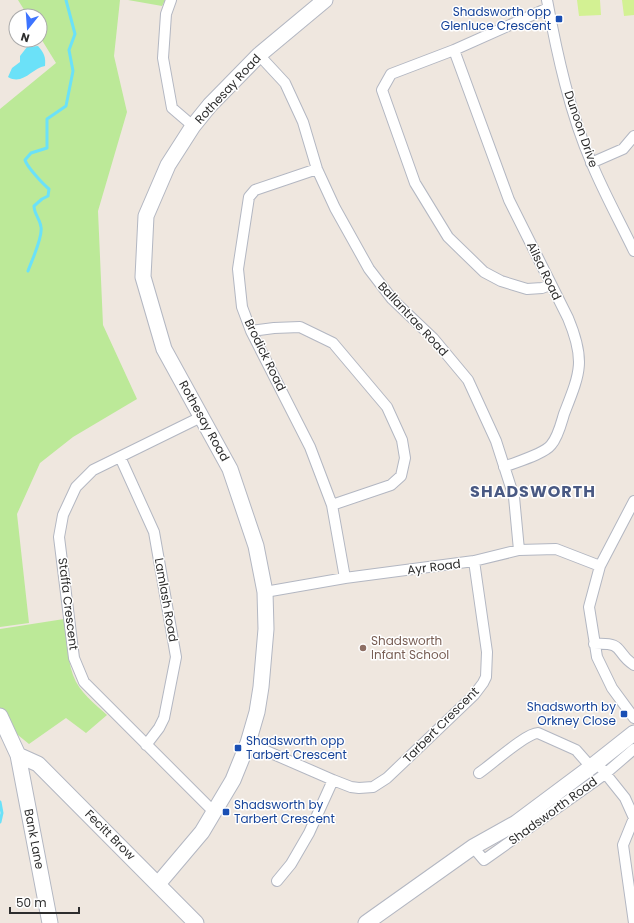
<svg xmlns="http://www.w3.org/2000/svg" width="634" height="923" font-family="Poppins,sans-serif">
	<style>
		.green { fill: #bce998 }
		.pitch { fill: #d3f193 }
		.water { fill: #6be1f8 }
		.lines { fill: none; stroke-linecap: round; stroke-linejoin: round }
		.stream { stroke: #6be1f8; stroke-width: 3 }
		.street-casing { stroke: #b3b7c2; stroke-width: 12 }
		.secondary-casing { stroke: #b3b7c2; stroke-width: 17 }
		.street { stroke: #fff; stroke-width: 10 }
		.secondary { stroke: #fff; stroke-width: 15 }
		.transit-dot { fill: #1a4fb4; stroke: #fff; stroke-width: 1.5 }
		.education-dot { fill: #8d6e63; stroke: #fff; stroke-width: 1.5 }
		.labels { text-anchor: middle; stroke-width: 3; stroke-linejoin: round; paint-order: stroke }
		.transit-label { font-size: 12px; fill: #164399; stroke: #fff; text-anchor: end }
		.street-label { font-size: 12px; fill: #2d2d2d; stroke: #fff }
		.education-label { font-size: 12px; fill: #785e54; stroke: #fff; text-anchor: start }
		.district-label { font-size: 16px; font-weight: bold; letter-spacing: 1px; fill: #495983; stroke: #fff }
	</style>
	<rect width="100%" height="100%" fill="#efe7df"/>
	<path class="green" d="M18,0H120L114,56L127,112L98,211L103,325L137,399L73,437L40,463L17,514L29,623L0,627V109L56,63L40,37V16H28Z
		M128,0H165L162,6Z
		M64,619C67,637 67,658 73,675C79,692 95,704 107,715L86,733L66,718L29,744L13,731L0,709V629Z"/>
	<path class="pitch" d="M577,0H600L601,15L579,16Z
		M622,0H634V15L624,16Z"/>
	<path class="water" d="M38,46C44,53 46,57 45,66C32,68 23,86 8,77L12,68L20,62V56L27,47Z"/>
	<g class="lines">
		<path class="stream" d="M28,271C32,260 43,237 41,227C40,219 34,214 34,206L42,199L48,196L49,189C43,184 27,167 25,160L31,153L47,148V119L66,106L73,71L69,50L75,34L66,0
			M0,802L2,813L0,822"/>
		<g class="street-casing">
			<path id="street" d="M171,0L166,14L163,58L172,108L193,126
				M547,0C557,54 570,114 592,164C604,193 620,222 634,251
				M548,8L454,50L391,74L382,90L415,183L448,237L484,272L501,281L527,289L542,288L550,285
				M454,50L509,200L568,318C586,361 580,373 564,414C561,424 558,437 551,445C544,454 516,462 504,467
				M259,55L285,83L303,122L317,169L335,208L369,269L392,299L433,338L468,380L496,441L514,497L519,550
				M591,163L623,149L634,136
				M317,169L255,190L249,197L238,269L242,307L251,331L310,447L332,505L345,578
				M251,331L274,328L300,327L333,343L387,407L402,440L405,458L401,476L391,485L332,505
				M201,417L93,470L76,487L63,515L59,537L74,658L84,682L214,812
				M120,457L154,532L176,657L164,718L159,728L146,745
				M634,501L600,566L589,607L597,657L612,688L634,718
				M265,592L345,578L474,561L519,550L556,549L600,566
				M594,644C626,642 614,652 634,665
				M248,743L333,780L351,787L359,788L373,787L387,778L474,695L483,683L486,677L487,652L474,561
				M601,768L625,798L634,818L623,845L634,923
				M479,773C491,765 526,733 538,733L576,750L591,767
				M473,847L484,860L605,774L634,749
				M277,881L291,864L309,833L333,780"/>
		</g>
		<g class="secondary-casing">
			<path id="secondary" d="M0,716L18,755L50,923
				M18,755L38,764L196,923
				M158,884L202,832L233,780L248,743L257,712L261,687L266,629L265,592L256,546L230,469L164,349L143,277L146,216L168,165L193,126L210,105L259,55L325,0
				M366,923L473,847L516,823L591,767L634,733"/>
		</g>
		<use href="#street" class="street"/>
		<use href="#secondary" class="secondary"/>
	</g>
	<g class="transit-dot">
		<rect x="555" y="15" width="8" height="8" rx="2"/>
		<rect x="620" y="710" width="8" height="8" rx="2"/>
		<rect x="234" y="744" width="8" height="8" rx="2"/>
		<rect x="222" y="808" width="8" height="8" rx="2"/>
	</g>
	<circle class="education-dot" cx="363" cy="648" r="4"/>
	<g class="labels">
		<g class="transit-label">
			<text x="551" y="16">Shadsworth opp<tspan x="551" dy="14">Glenluce Crescent</tspan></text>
			<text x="616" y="711">Shadsworth by<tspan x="616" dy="14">Orkney Close</tspan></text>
			<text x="246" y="745" text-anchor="start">Shadsworth opp<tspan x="246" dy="14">Tarbert Crescent</tspan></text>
			<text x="234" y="809" text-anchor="start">Shadsworth by<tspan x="234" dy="14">Tarbert Crescent</tspan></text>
		</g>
		<g class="street-label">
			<text transform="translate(228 89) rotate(-47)" y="4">Rothesay Road</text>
			<text transform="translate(581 129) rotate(71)" y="4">Dunoon Drive</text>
			<text transform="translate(544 271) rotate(64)" y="4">Ailsa Road</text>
			<text transform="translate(413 319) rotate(47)" y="4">Ballantrae Road</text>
			<text transform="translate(265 355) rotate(64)" y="4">Brodick Road</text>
			<text transform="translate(204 421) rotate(61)" y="4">Rothesay Road</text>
			<text transform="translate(434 567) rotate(-7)" y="4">Ayr Road</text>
			<text transform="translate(166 600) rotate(80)" y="4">Lamlash Road</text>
			<text transform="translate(68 604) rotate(83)" y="4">Staffa Crescent</text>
			<text transform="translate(441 725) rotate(-45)" y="4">Tarbert Crescent</text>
			<text transform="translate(553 811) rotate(-36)" y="4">Shadsworth Road</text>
			<text transform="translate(110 835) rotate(45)" y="4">Fecitt Brow</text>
			<text transform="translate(34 839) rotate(79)" y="4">Bank Lane</text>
		</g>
		<g class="education-label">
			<text x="371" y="645">Shadsworth<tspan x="371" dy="14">Infant School</tspan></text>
		</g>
		<g class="district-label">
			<text x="533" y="497">SHADSWORTH</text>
		</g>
	</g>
	<g transform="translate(28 28) rotate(197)"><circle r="19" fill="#ffffff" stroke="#ababab"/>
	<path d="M0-3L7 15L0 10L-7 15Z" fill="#3d74ff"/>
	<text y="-6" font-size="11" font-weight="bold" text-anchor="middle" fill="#2d2d2d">N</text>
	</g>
	<path d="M10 907v6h69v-6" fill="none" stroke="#2d2d2d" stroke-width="2"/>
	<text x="16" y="907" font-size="12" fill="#2d2d2d" stroke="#ffffff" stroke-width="3" paint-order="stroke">50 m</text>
</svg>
